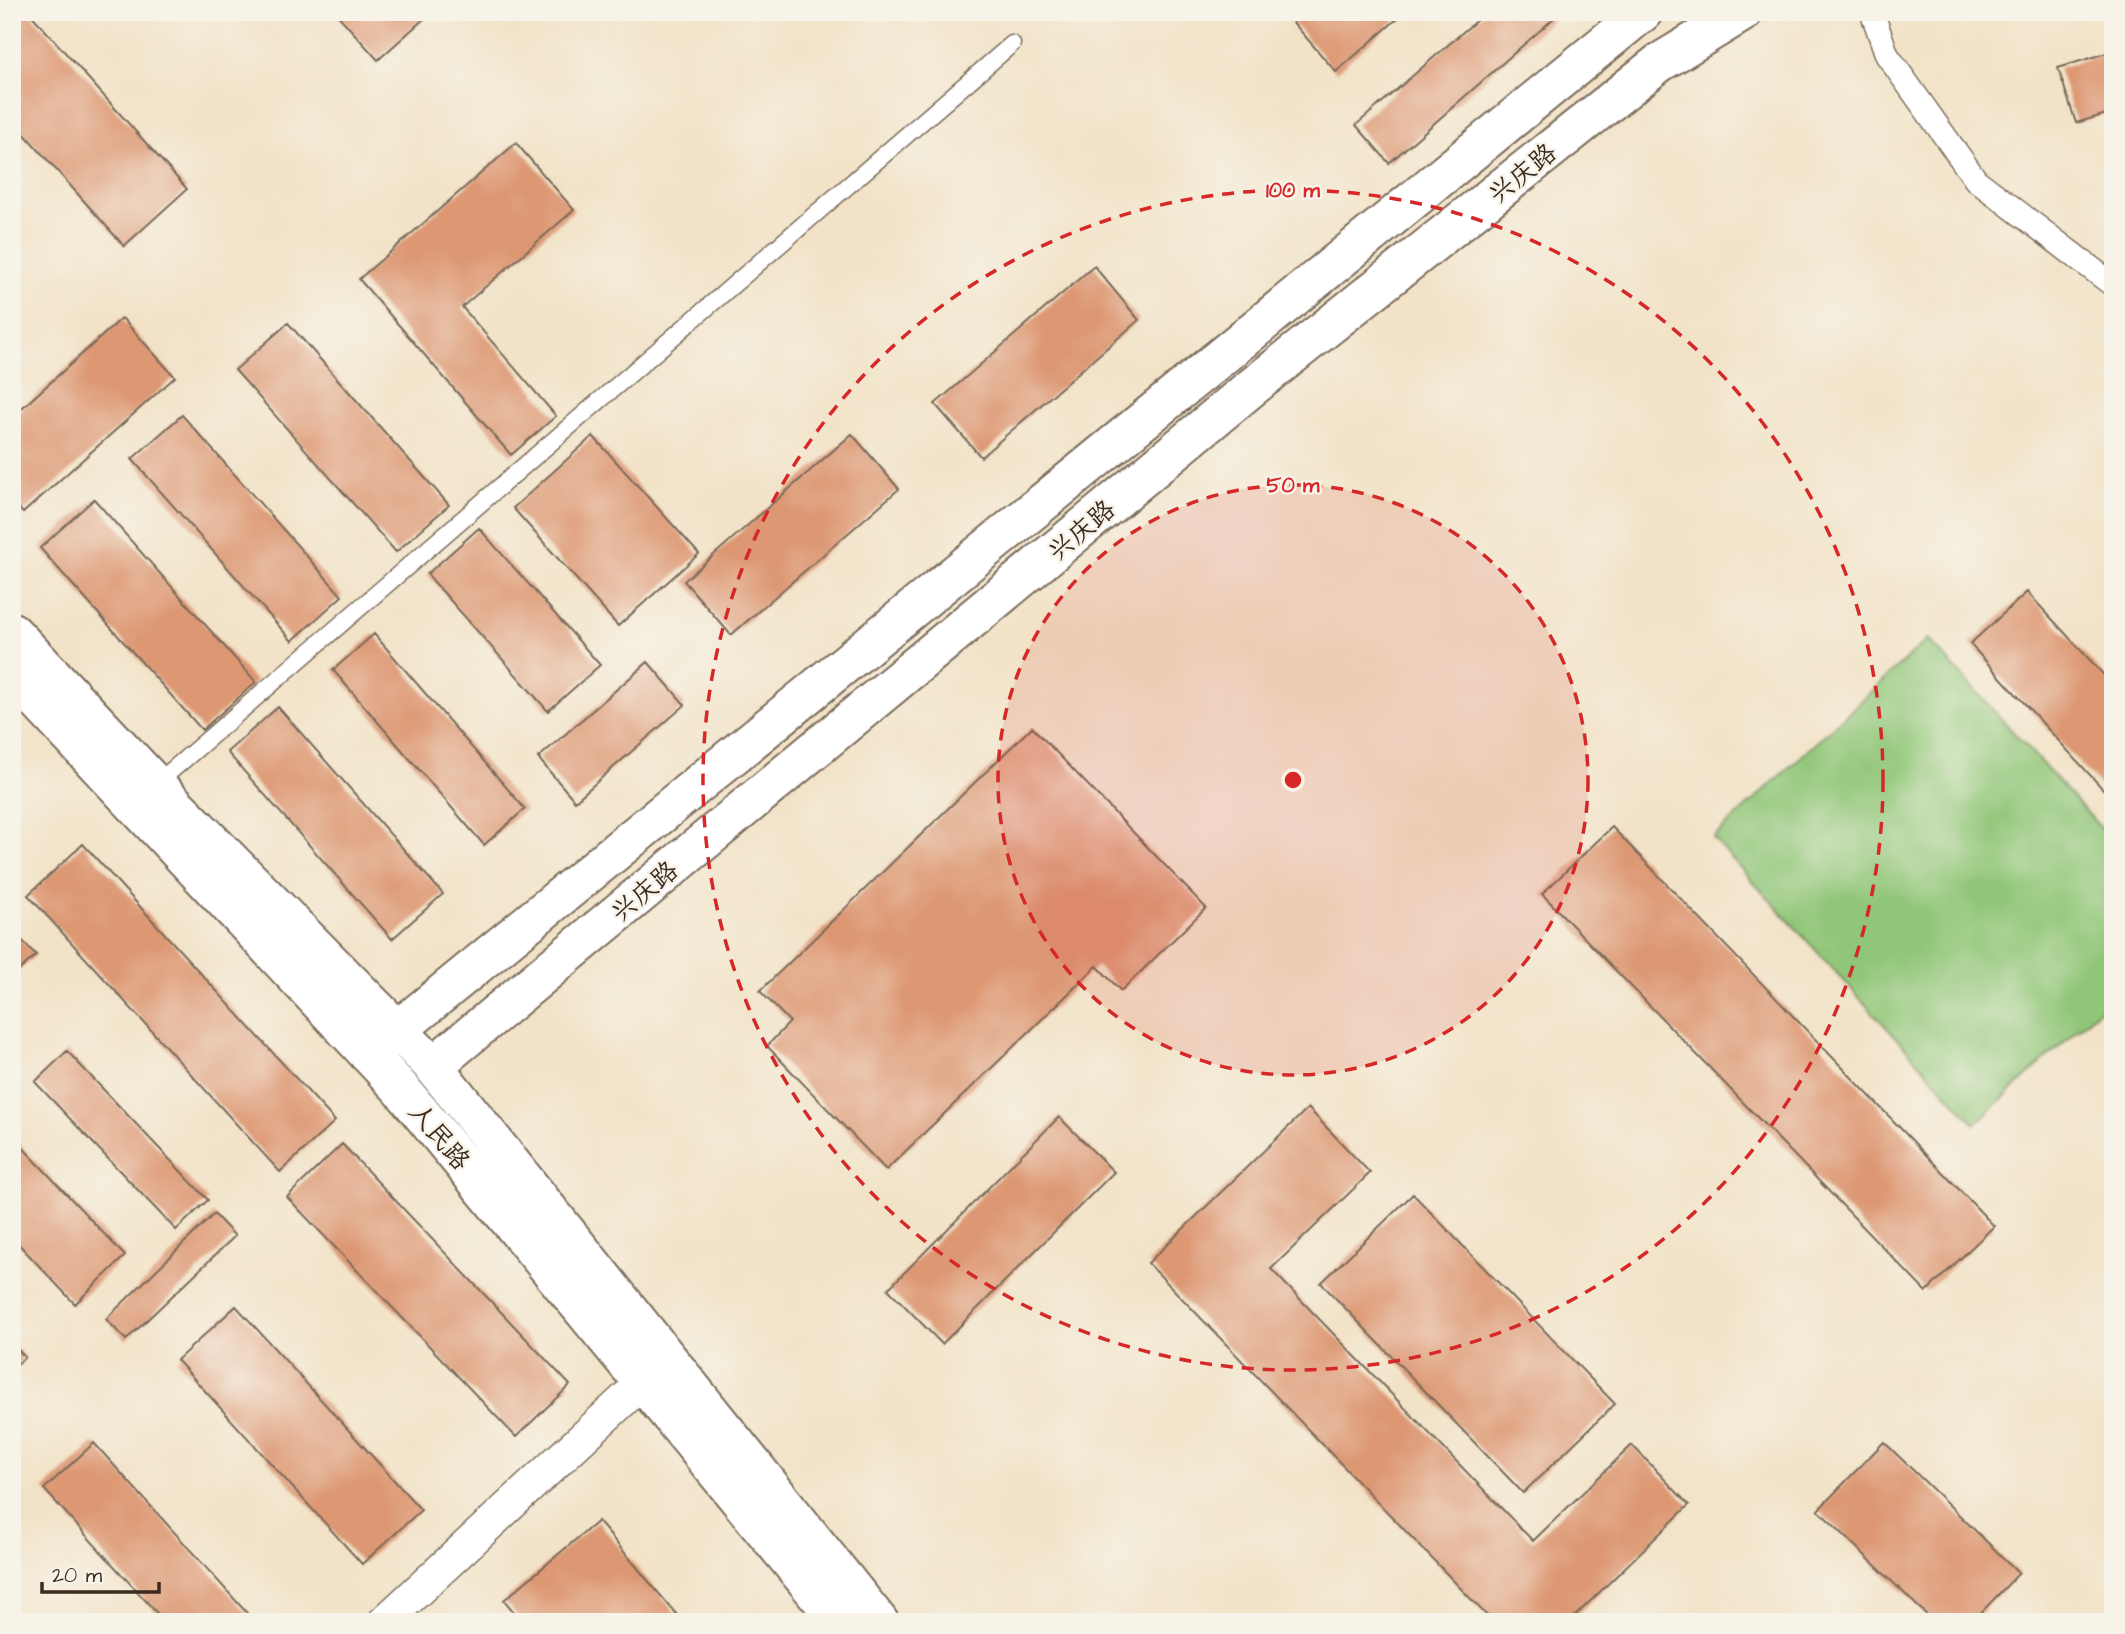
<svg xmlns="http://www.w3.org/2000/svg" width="2125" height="1634" font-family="'Architects Daughter','LXGW WenKai TC',sans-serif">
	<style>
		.green { fill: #90c678; stroke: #66784b; stroke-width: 2 }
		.building { fill: #dd9873 }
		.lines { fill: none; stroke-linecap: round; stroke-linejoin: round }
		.service-casing { stroke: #7b6b5a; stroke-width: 19 }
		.pedestrian-casing { stroke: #7b6b5a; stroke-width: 26 }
		.minor-casing { stroke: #7b6b5a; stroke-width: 35 }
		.secondary-casing { stroke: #7b6b5a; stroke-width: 42 }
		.primary-casing { stroke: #7b6b5a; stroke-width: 42 }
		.service { stroke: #fff; stroke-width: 16 }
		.pedestrian { stroke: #fff; stroke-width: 23 }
		.minor { stroke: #fff; stroke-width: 32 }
		.secondary { stroke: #fff; stroke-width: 38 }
		.primary { stroke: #fff; stroke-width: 38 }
		.ring { fill: none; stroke: #d62828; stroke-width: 3.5; stroke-dasharray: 12 9 }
		.labels { text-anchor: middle; stroke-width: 5; stroke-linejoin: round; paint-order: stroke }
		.street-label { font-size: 26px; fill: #3b2a1e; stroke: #f7f3e8 }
		.centre { fill: #d62828; stroke: #f7f3e8; stroke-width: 3.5 }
		.ring-label { font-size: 21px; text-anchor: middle; font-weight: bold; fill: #d62828; stroke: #f7f3e8; stroke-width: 5; stroke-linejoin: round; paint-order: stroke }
	</style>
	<rect width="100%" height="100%" fill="#f7f3e8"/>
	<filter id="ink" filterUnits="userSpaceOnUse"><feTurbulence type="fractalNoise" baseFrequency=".0143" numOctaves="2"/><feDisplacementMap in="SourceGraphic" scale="14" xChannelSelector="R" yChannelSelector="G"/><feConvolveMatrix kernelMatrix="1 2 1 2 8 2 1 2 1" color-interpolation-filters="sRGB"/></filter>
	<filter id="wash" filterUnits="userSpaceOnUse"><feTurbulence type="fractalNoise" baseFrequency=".00686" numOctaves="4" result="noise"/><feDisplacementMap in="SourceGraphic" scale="28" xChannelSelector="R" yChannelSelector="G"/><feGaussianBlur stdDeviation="1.57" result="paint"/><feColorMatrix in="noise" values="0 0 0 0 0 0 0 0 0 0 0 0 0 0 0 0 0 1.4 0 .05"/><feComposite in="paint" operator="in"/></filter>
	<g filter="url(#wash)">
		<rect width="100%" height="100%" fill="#f2e3c8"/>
		<path class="green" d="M1928,639L2113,841V997L1975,1124L1713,838Z"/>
		<g id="blocks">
			<path class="building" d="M12,12H29L187,189L124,246L12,120Z
				M335,12H421L426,17L378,60Z
				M1284,12H1405L1336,72Z
				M1486,12H1561L1389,163L1356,125Z
				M2113,51V112L2076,123L2058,68Z
				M516,143L574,210L462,307L556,416L511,455L359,279Z
				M1094,266L1139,320L981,457L935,404Z
				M122,318L175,377L23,513L12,501V417Z
				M288,323L449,505L396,552L235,370Z
				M182,415L342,596L292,641L132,459Z
				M852,434L899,489L731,635L684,581Z
				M593,436L699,554L618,626L513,508Z
				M94,499L256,682L202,730L40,548Z
				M479,528L600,665L548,711L427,574Z
				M2027,592L2113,685V800L1970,644Z
				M374,634L525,809L484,845L333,670Z
				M648,662L685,705L575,801L538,758Z
				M278,707L443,894L392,939L227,752Z
				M1032,727L1206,908L1121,991L1097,966L886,1170L767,1046L790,1022L760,991Z
				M1612,827L1994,1226L1926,1292L1542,894Z
				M83,844L335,1121L280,1172L28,895Z
				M12,930L36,955L12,977Z
				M67,1051L208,1200L176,1230L35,1082Z
				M1308,1108L1370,1173L1271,1269L1533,1541L1632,1445L1689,1505L1569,1622H1493L1148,1263Z
				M1059,1117L1114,1172L942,1344L888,1289Z
				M12,1136L125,1256L75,1304L12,1237Z
				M342,1144L570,1385L516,1437L287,1197Z
				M1413,1194L1615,1404L1523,1493L1321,1283Z
				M214,1214L235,1236L126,1340L106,1319Z
				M236,1306L421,1510L362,1564L177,1360Z
				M12,1344L25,1357L12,1369Z
				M1884,1442L2019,1573L1972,1622H1934L1818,1510Z
				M94,1443L255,1622H165L44,1489Z
				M598,1521L683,1622H522L504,1600Z"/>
		</g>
	</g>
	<g filter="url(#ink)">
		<use href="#blocks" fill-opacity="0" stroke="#7b6b5a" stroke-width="2"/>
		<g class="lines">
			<g class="service-casing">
				<path id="service" d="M156,784L1012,44"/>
			</g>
			<g class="pedestrian-casing">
				<path id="pedestrian" d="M1872,12L1887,55L1976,180L2113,285"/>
			</g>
			<g class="minor-casing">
				<path id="minor" d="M384,1622L643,1382"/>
			</g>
			<g class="secondary-casing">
				<path id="secondary" d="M12,632L155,784L433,1066L879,1622
					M12,674L402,1090L840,1622"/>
			</g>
			<g class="primary-casing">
				<path id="primary" d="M368,1054L1643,12
					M433,1066L1246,392L1659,63L1743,12"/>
			</g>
			<use href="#service" class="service"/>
			<use href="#pedestrian" class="pedestrian"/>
			<use href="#minor" class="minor"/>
			<use href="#secondary" class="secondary"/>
			<use href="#primary" class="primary"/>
		</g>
	</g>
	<circle cx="1293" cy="780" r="295" fill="#d62828" fill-opacity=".12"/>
	<g class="ring">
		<circle cx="1293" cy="780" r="295"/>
		<circle cx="1293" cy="780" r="590"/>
	</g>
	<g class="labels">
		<g class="street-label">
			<text transform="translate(1522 173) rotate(-39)" y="9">兴庆路</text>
			<text transform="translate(1081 530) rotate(-40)" y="9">兴庆路</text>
			<text transform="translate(644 891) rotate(-40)" y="9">兴庆路</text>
			<text transform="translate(440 1136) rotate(50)" y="9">人民路</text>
		</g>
	</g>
	<circle cx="1293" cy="780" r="10" class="centre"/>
	<g class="ring-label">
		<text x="1293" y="197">100 m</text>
		<text x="1293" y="492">50 m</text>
	</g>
	<rect width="2125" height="1634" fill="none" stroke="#f7f3e8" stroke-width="42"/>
	<path d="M42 1582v10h117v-10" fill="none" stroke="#3b2a1e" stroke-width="3.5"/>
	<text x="52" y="1582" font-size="21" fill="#3b2a1e" stroke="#f7f3e8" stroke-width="5" paint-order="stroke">20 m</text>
</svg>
